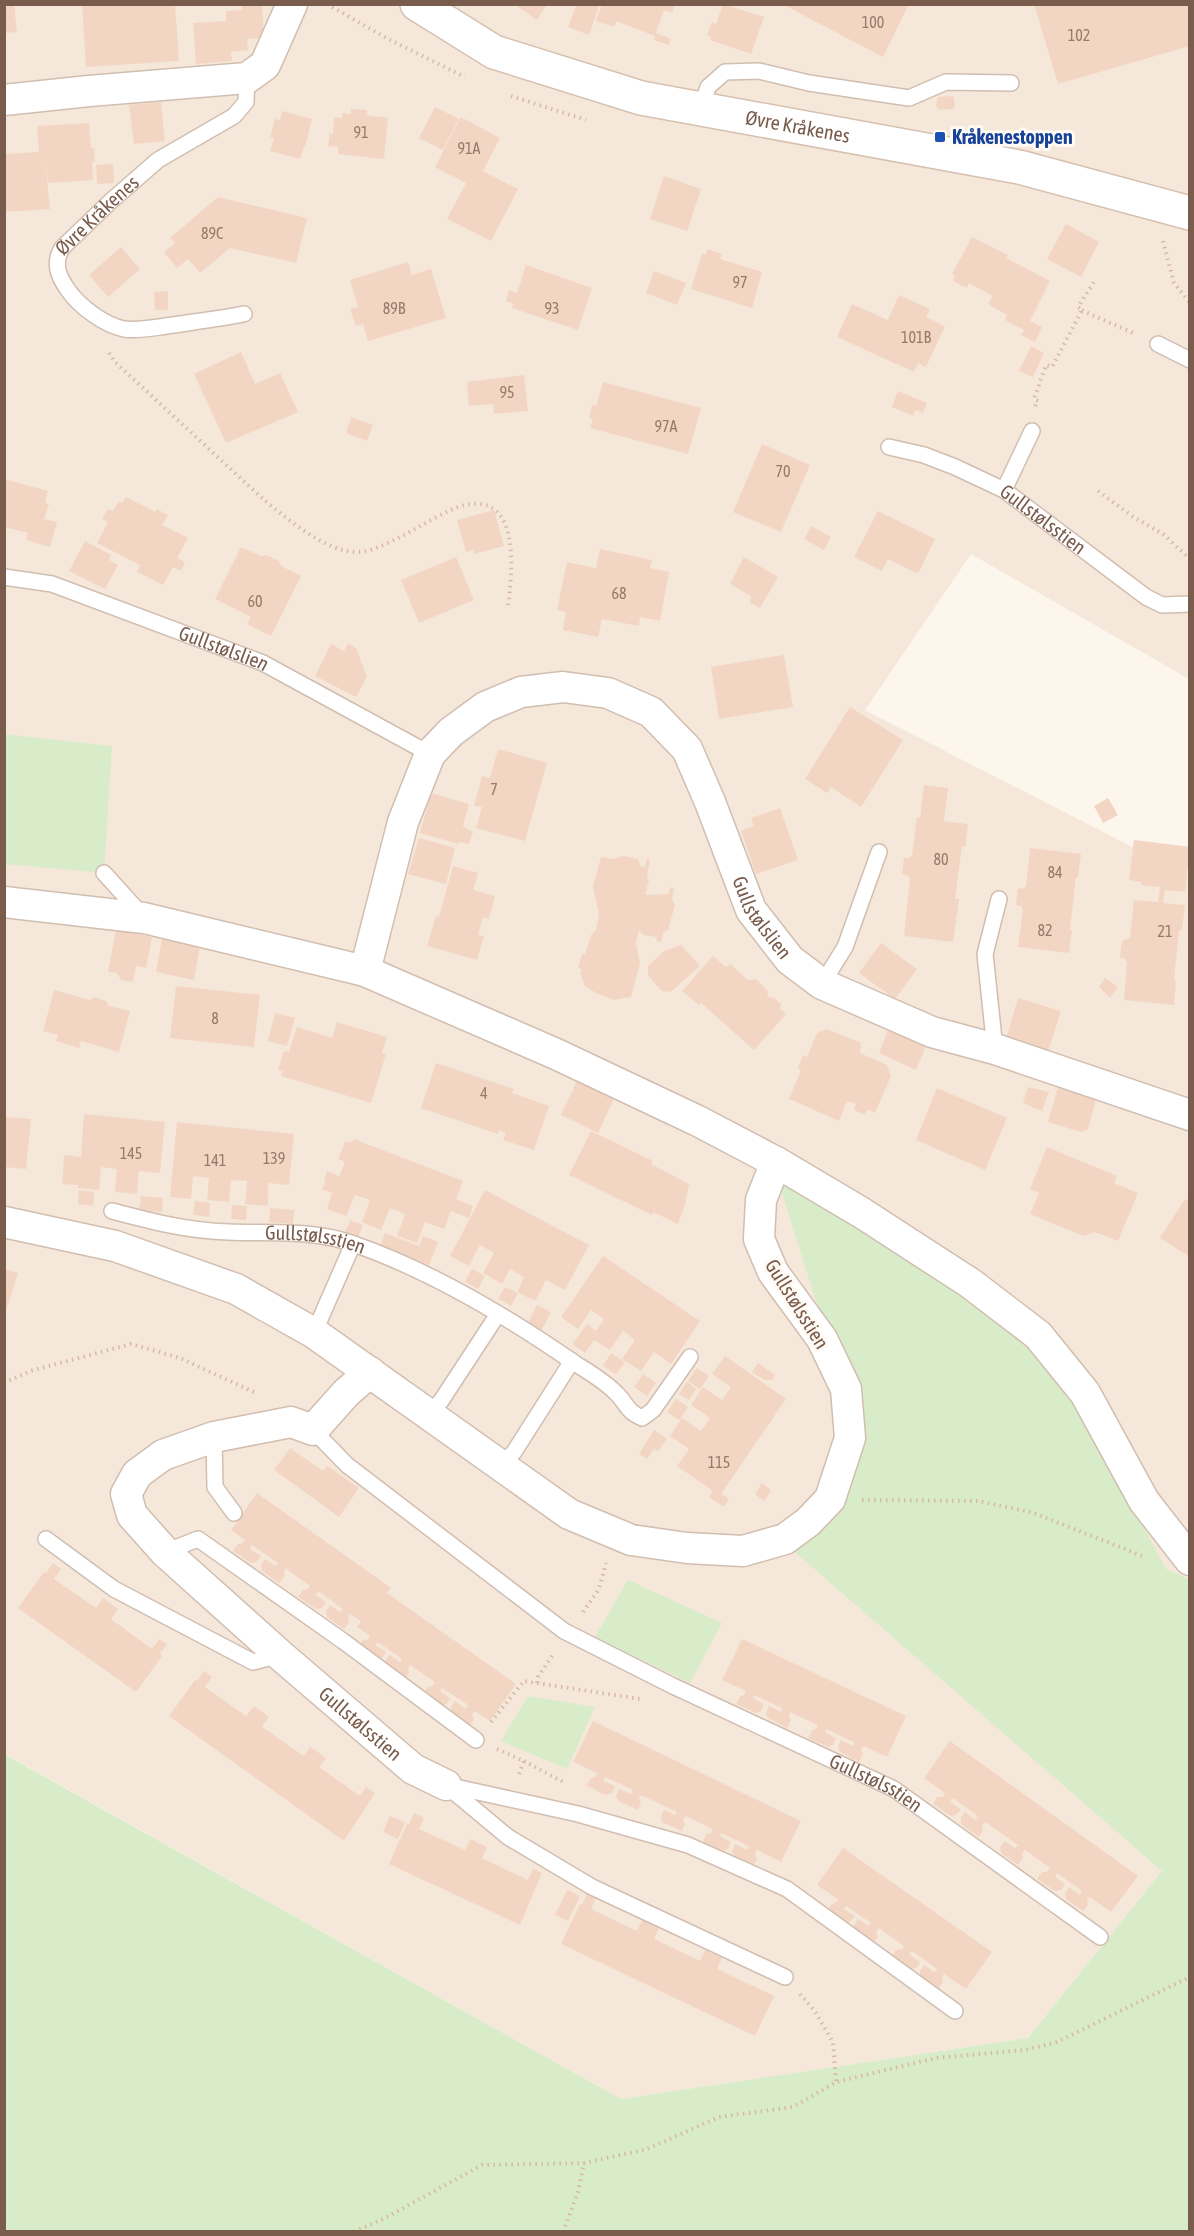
<svg xmlns="http://www.w3.org/2000/svg" width="1194" height="2236" font-family="'Asap Condensed',sans-serif">
	<style>
		.residential { fill: #f5e8da }
		.green { fill: #d8ecc9 }
		.building { fill: #f3d5c3 }
		.lines { fill: none; stroke-linecap: round; stroke-linejoin: round }
		.service-casing { stroke: #d1beb0; stroke-width: 18 }
		.minor-casing { stroke: #d1beb0; stroke-width: 33 }
		.secondary-casing { stroke: #d6c0b0; stroke-width: 36 }
		.path { stroke: #d9b8a5; stroke-width: 4; stroke-dasharray: 1.5 4.5; stroke-linecap: butt }
		.service { stroke: #fff; stroke-width: 15 }
		.minor { stroke: #fff; stroke-width: 30 }
		.secondary { stroke: #fff; stroke-width: 33 }
		.transit-dot { fill: #1a4fb4; stroke: #fffaf3; stroke-width: 2 }
		.labels { text-anchor: middle; stroke-width: 6; stroke-linejoin: round; paint-order: stroke }
		.number-label { font-size: 16px; fill: #987a6a }
		.street-label { font-size: 20px; fill: #7a5c4d; stroke: #fffaf3 }
		.transit-label { font-size: 20px; font-weight: bold; fill: #164399; stroke: #fffaf3; text-anchor: start }
	</style>
	<rect width="100%" height="100%" fill="#fdf6ec"/>
	<path class="residential" d="M5,5H1189V679L971,554L865,710L1189,876V1579L1166,1570L1049,1349L775,1168L850,1411L1162,1871L1028,2038L621,2099L5,1754Z"/>
	<path class="green" d="M4,734L112,746L104,873L5,864Z
		M774,1167L1049,1349L1166,1569L1189,1579V2231H5L4,1754L621,2099L1028,2038L1162,1871L796,1553L850,1411Z
		M628,1580L722,1623L690,1683L595,1637Z
		M528,1696L595,1707L567,1769L501,1741Z"/>
	<path class="building" d="M4,4H14L17,32L4,33Z
		M82,4H175L179,61L86,67Z
		M514,4H547L537,20Z
		M577,4H600L589,35L568,27Z
		M602,4H675L672,13L664,10L656,33L671,39L669,45L654,40L655,36L616,21L614,27L596,21Z
		M723,4L764,17L751,54L710,40L711,36L707,35L712,22L716,24Z
		M782,4H909L883,57Z
		M1034,4H1190V46L1058,84Z
		M242,5H262L264,38L247,39L248,50L231,52L232,61L196,64L193,23L226,21V11L242,10Z
		M953,96L955,105L953,109L939,110L936,106L938,97Z
		M161,102L165,141L134,144L129,105Z
		M435,107L459,119L443,150L419,138Z
		M351,109L367,110L366,115L388,118L384,159L338,154V147L328,146L330,133L333,134L334,117L342,118V113L351,114Z
		M282,111L312,119L305,147L304,146L300,159L270,151L274,138L270,137L275,119L280,120Z
		M461,117L500,138L483,171L518,189L491,241L447,219L466,183L435,167Z
		M89,123L91,148H94L95,162H92L93,180L48,183L44,151L50,209L4,212V154L39,152L37,126Z
		M113,164L114,183L97,184L96,165Z
		M664,176L701,189L687,231L650,219Z
		M218,197L307,218L296,263L230,248L200,273L188,259L177,268L164,252L175,243L170,238Z
		M1066,224L1099,242L1081,277L1047,259Z
		M972,237L1008,255L1006,258L1050,281L1030,321L1042,327L1035,342L1021,335L1024,330L1005,320L1007,315L988,304L993,296L969,283L967,288L953,281L955,276L952,274Z
		M121,247L140,269L108,297L89,275Z
		M708,249L722,254L720,259L762,272L752,308L691,289L702,253L706,255Z
		M408,262L412,275L431,269L446,318L368,341L363,324L356,326L350,309L358,307L350,280Z
		M526,265L592,288L578,330L512,308L513,303L506,301L509,290L517,293Z
		M654,271L686,283L677,305L646,293Z
		M168,291V310H155L154,292Z
		M899,295L930,309L926,317L945,326L926,367L918,363L914,372L837,337L852,304L888,320Z
		M1031,346L1044,353L1033,377L1019,371Z
		M241,352L255,384L280,373L298,412L226,443L194,374Z
		M524,375L528,411L494,414L493,404L469,406L467,382Z
		M603,382L701,408L688,454L590,428L593,419L589,418L592,405L596,406Z
		M898,391L927,403L923,413L915,410L913,416L892,407Z
		M351,417L373,425L367,441L346,433Z
		M762,444L810,465L781,532L733,512Z
		M4,479L48,491L45,503L49,504L44,519L57,522L50,547L26,540L28,533L4,527Z
		M126,497L155,512L157,509L168,515L162,525L188,538L177,558L185,562L181,571L173,567L163,585L137,572L140,565L97,543L108,522L102,519L108,509L113,511L118,502L122,503Z
		M494,510L504,546L474,554L473,550L466,552L457,520Z
		M878,511L935,539L918,574L888,559L882,571L854,557Z
		M811,526L831,537L824,550L804,539Z
		M85,541L111,555L109,560L118,565L105,589L69,571Z
		M241,547L261,556L266,555L279,561L281,566L301,576L271,636L247,624L251,617L215,599Z
		M600,549L652,560L650,568L669,572L660,621L640,617L639,626L602,619L598,637L563,630L566,612L557,610L567,562L596,568Z
		M456,557L474,600L419,623L401,580Z
		M744,557L778,577L760,608L750,603L751,596L730,584Z
		M348,643L356,648L367,677L356,697L315,676L331,644L344,651Z
		M784,655L793,707L719,719L711,667Z
		M850,707L903,740L861,807L831,787L827,793L805,779Z
		M498,749L547,763L525,841L476,828L482,807L474,806L482,776L490,778Z
		M924,785L948,788L944,821L968,824L965,847L962,846L955,899H959L953,942L904,936L910,878L907,875L902,874L904,858H909L912,855L917,817L920,818Z
		M431,793L469,804L463,826L473,832L469,844L459,842L458,844L420,833Z
		M1108,798L1118,815L1103,823L1094,806Z
		M780,808L798,860L756,874L741,831L754,826L751,818Z
		M419,838L455,848L446,884L408,874Z
		M1134,840L1190,847L1185,892L1165,890L1163,903L1185,905L1182,930H1179L1174,980L1176,981L1174,1005L1124,1000L1127,963L1124,958H1120L1122,941L1130,938L1134,900L1158,902L1160,887L1141,885V882L1129,880Z
		M1030,848L1081,854L1078,878L1076,877L1070,930H1072L1069,953L1018,947L1023,910L1021,906L1016,905L1018,888L1022,889L1026,886Z
		M623,856L638,859L641,867H645L647,859L650,860L647,876L649,880L645,895L669,894L670,887L674,889L672,899L675,905L668,930L663,933L661,942L656,941L657,937L643,935L639,930L636,943L640,963L631,997L613,1000L596,993L585,986L580,973L582,969L578,968L582,954L585,955L591,935L596,930L599,915L593,886L601,857L613,859Z
		M453,866L478,873L473,890L495,896L489,919L483,917L478,935L484,936L477,960L427,946L436,916L439,917Z
		M116,930L152,937L146,968L136,966L133,982L121,980L117,973L108,972Z
		M162,938L200,946L194,980L156,972Z
		M881,943L917,969L895,999L859,973Z
		M681,945L700,966L671,992L662,991L648,976V966L664,951Z
		M713,956L726,967L730,964L748,980L756,979L767,990L768,997L774,998L781,1004L780,1009L786,1014L754,1050L701,1003L699,1005L682,991Z
		M1105,978L1118,987L1110,998L1099,987Z
		M176,986L260,995L254,1047L170,1038Z
		M54,990L90,1000L95,997L106,1001L109,1006L130,1011L119,1052L81,1041L79,1048L56,1041L58,1035L43,1031Z
		M1018,998L1061,1011L1048,1052L1006,1039Z
		M275,1013L295,1018L287,1046L268,1041Z
		M337,1022L387,1037L382,1053L386,1054L371,1103L281,1076L283,1071L278,1070L284,1051L289,1052L297,1027L332,1038Z
		M827,1029L861,1043L860,1053L887,1065L891,1076L875,1113L867,1109L865,1115L854,1110L856,1104L847,1101L839,1121L789,1099L801,1070L798,1068L803,1055L807,1057L817,1033Z
		M888,1030L926,1046L916,1070L879,1053Z
		M436,1063L514,1089L512,1093L549,1106L534,1150L503,1140L506,1133L499,1130L498,1134L421,1108Z
		M577,1081L614,1099L598,1133L561,1115Z
		M1028,1087L1049,1092L1042,1111L1023,1103Z
		M1058,1087L1096,1099L1088,1129L1081,1132L1048,1122Z
		M937,1088L1007,1118L985,1170L916,1140Z
		M84,1114L165,1122L160,1173L139,1171L137,1194L115,1192L117,1169L101,1167L99,1190L78,1188V1185L62,1184L64,1155L81,1157Z
		M4,1117L31,1119L26,1169L4,1167Z
		M177,1122L294,1134L289,1185L268,1183V1204L266,1206L245,1204L247,1181L231,1180L229,1202L207,1200L209,1178L193,1176L191,1199L170,1197Z
		M591,1131L653,1161L651,1164L689,1184L685,1205L678,1224L653,1212L652,1215L569,1175Z
		M354,1139L463,1181L456,1199L473,1206L469,1218L451,1211L444,1229L425,1222L417,1243L397,1236L405,1214L390,1208L381,1230L362,1222L370,1200L355,1195L346,1216L327,1209L332,1193L322,1189L326,1181L324,1180L327,1171L339,1176L345,1162L338,1159L345,1142H352Z
		M1047,1147L1117,1176L1114,1183L1138,1193L1118,1241L1095,1232L1083,1236L1030,1214L1039,1193L1030,1189Z
		M79,1190L94,1192L93,1206L78,1204Z
		M485,1190L589,1245L565,1290L546,1280L535,1301L517,1292L524,1277L510,1269L502,1284L483,1273L494,1253L480,1245L469,1266L450,1256Z
		M141,1196L163,1198L162,1212L139,1210Z
		M1185,1199L1190,1202V1257L1160,1238Z
		M195,1201L210,1203L209,1217L193,1215Z
		M232,1205L247,1206L246,1220L231,1219Z
		M270,1208L294,1210L293,1224L269,1222Z
		M350,1220L363,1225L358,1238L345,1233Z
		M385,1233L419,1246L423,1236L438,1242L429,1265L380,1246Z
		M603,1256L700,1321L671,1364L654,1352L641,1371L622,1359L635,1340L623,1331L610,1350L594,1340L585,1353L572,1344L587,1324L596,1331L604,1319L591,1310L578,1329L561,1317Z
		M4,1269L18,1273L5,1314H4Z
		M472,1269L485,1276L478,1289L465,1282Z
		M505,1287L518,1293L511,1306L498,1299Z
		M537,1305L551,1312L542,1330L528,1323Z
		M611,1353L625,1362L616,1374L603,1366Z
		M725,1356L786,1399L721,1494L729,1499L724,1507L709,1497L713,1491L677,1466L689,1449L670,1436L682,1418L701,1431L710,1418L691,1405L703,1387L722,1400L731,1387L712,1374Z
		M758,1363L775,1375L772,1380H764L752,1372Z
		M697,1368L709,1376L700,1389L688,1381Z
		M643,1374L656,1383L647,1396L634,1387Z
		M687,1382L696,1389L689,1400L679,1394Z
		M676,1399L688,1407L679,1420L667,1412Z
		M654,1430L667,1439L658,1451L654,1449L647,1459L639,1454Z
		M290,1448L323,1471L327,1466L359,1488L339,1517L274,1470Z
		M762,1483L771,1490L764,1501L755,1494Z
		M257,1493L391,1588L387,1593L516,1684L490,1721L475,1711L472,1714L474,1719L469,1726L452,1713L451,1707L455,1701L466,1709L468,1705L442,1688L440,1691L450,1698L447,1704L441,1705L423,1693L428,1687L432,1686L435,1682L410,1665L408,1668L409,1673L404,1680L386,1667L385,1661L390,1655L400,1663L402,1659L378,1642L375,1645L386,1652L382,1658L375,1660L358,1647L363,1640H368L370,1636L357,1627L361,1621L350,1614L348,1618L349,1623L344,1629L327,1617L326,1611L330,1605L340,1612L343,1609L318,1591L316,1595L326,1602L322,1608L316,1609L298,1597L303,1590L308,1589L310,1586L285,1568L284,1577L279,1583L262,1571L261,1565L265,1559L276,1566L278,1563L252,1545L250,1549L261,1556L256,1562L251,1563L233,1551L238,1544L243,1543L245,1540L231,1530Z
		M53,1563L61,1569L54,1579L96,1608L103,1598L118,1609L111,1619L152,1649L159,1639L167,1644L160,1654L162,1656L136,1692L18,1608L44,1572L46,1573Z
		M742,1639L906,1716L887,1757L863,1746L861,1750L863,1754L859,1762L840,1752L838,1747L841,1740L853,1746L854,1742L826,1729L825,1732L836,1738L833,1745L828,1747L808,1738L812,1730L816,1729L818,1725L790,1712L789,1716L791,1720L787,1728L768,1718L766,1713L769,1706L781,1712L782,1708L754,1695L753,1698L764,1704L761,1711L756,1713L736,1704L740,1696L744,1695L746,1691L722,1680Z
		M204,1671L212,1677L205,1687L246,1716L254,1706L269,1717L262,1727L304,1756L310,1747L318,1752L326,1758L319,1767L360,1796L366,1787L375,1793L344,1841L169,1716L195,1680L197,1681Z
		M593,1721L801,1821L781,1862L757,1850L755,1854L757,1859L753,1866L734,1857L732,1851L735,1844L747,1850L749,1846L721,1833L720,1836L731,1842L728,1849L722,1851L703,1842L706,1834L711,1833L713,1829L685,1816L683,1820L685,1824L682,1831L662,1822L661,1816L664,1810L675,1815L677,1812L641,1795L639,1798L641,1803L638,1810L618,1801L616,1795L619,1789L631,1794L633,1790L605,1777L603,1781L615,1786L612,1793L606,1795L587,1786L590,1779L595,1777L597,1773L573,1762Z
		M950,1741L1138,1876L1111,1912L1090,1897L1087,1900L1088,1905L1083,1911L1066,1899L1065,1893L1069,1887L1080,1895L1082,1891L1057,1873L1055,1877L1065,1884L1061,1890L1055,1891L1037,1879L1042,1872H1047L1050,1868L1025,1850L1022,1854L1023,1858L1018,1865L1001,1853L1000,1847L1005,1841L1015,1848L1018,1845L985,1822L982,1825L983,1830L979,1837L961,1824V1818L965,1812L975,1820L978,1816L953,1798L950,1802L961,1809L956,1815L951,1816L933,1804L937,1797H943L945,1793L924,1778Z
		M414,1813L424,1818L419,1829L465,1850L470,1839L487,1847L482,1858L528,1880L533,1869L542,1873L520,1925L389,1864L407,1824H409Z
		M390,1816L405,1822L398,1839L383,1832Z
		M843,1848L992,1952L966,1989L944,1974L942,1977L943,1982L938,1989L920,1977V1971L924,1965L934,1972L937,1969L912,1951L909,1954L920,1962L916,1968L910,1969L892,1957L896,1950L902,1949L904,1946L879,1928L876,1932L878,1937L873,1943L855,1931L854,1925L858,1919L869,1926L871,1923L846,1906L844,1909L855,1916L850,1922L844,1923L827,1911L831,1905L839,1900L817,1885Z
		M567,1890L580,1896L568,1921L555,1915Z
		M587,1894L596,1898L591,1909L637,1931L642,1920L659,1928L654,1939L700,1961L705,1950L722,1958L717,1969L774,1996L755,2036L561,1944L580,1904L582,1905Z"/>
	<g class="lines">
		<g class="service-casing">
			<g id="service">
				<path d="M701,109L708,87L725,72L759,71L809,83L909,98L946,82L1011,83"/>
				<path id="s1" d="M244,314C218,319 192,322 166,326C152,328 137,331 124,329C104,325 79,306 68,290C58,276 53,263 62,248L111,201L158,160L234,116L246,102L247,78"/>
				<path d="M1158,344L1190,360"/>
				<path id="s2" d="M889,447L924,455L955,467L1004,490L1146,597L1162,605L1190,604"/>
				<path d="M1004,490L1032,431"/>
				<path id="s3" d="M4,577L52,584L263,663L430,754"/>
				<path d="M104,873L142,915"/>
				<path d="M822,984L845,947L879,852"/>
				<path d="M995,1049L985,954L999,899"/>
				<path id="s4" d="M112,1211C150,1221 188,1231 228,1232C270,1234 313,1229 354,1244C431,1271 505,1315 573,1362C587,1371 605,1381 617,1394C628,1405 626,1411 642,1418L653,1410L690,1357"/>
				<path d="M314,1333L353,1244"/>
				<path d="M428,1415L441,1401L498,1314"/>
				<path id="s5" d="M313,1430L347,1465L564,1631L673,1686L894,1789L1100,1937"/>
				<path d="M214,1437L215,1487L234,1513"/>
				<path d="M500,1466L514,1452L572,1361"/>
				<path d="M46,1539L114,1589L253,1662L280,1655"/>
				<path d="M165,1552L198,1539L343,1641L476,1740"/>
				<path d="M446,1785L578,1814L688,1845L787,1889L955,2011"/>
				<path d="M448,1787L508,1837L592,1887L785,1977"/>
			</g>
		</g>
		<g class="minor-casing">
			<g id="minor">
				<path d="M4,100L89,91L247,78L265,65L292,4"/>
				<path d="M4,902L144,918L365,971L556,1054L698,1121L776,1162"/>
				<path id="s6" d="M365,971L403,822L430,754L451,732L485,707L521,692L563,687L608,693L651,712L687,749L710,802L751,910L790,960L822,984L932,1032L995,1049L1190,1115"/>
				<path d="M4,1222L115,1246L236,1289L314,1333L569,1514L631,1540L687,1548L743,1551L785,1539L808,1522L830,1499L850,1438L846,1389L822,1339L773,1272L759,1239L761,1200L776,1162L862,1213L970,1283L1038,1335L1085,1393L1144,1501L1190,1560"/>
				<path id="s7" d="M370,1372L346,1393L313,1430L291,1422L214,1437L163,1455L137,1474L126,1494L132,1515L165,1552L280,1655L413,1769L446,1785"/>
			</g>
		</g>
		<g class="secondary-casing">
			<g id="secondary">
				<path id="s8" d="M417,4L494,52L641,98L1019,167L1190,213"/>
			</g>
		</g>
		<path class="path" d="M327,4L388,39L465,77
			M511,96L586,120
			M1163,241L1174,283L1190,303
			M1082,310C1099,319 1117,325 1135,334
			M109,353L115,362L263,499C285,517 327,553 357,552C373,552 389,542 404,535C421,526 448,509 465,505C522,493 512,573 508,607
			M1035,406L1038,401L1034,399L1046,365L1052,367L1082,310L1078,307L1094,282
			M1098,491L1132,516L1163,534L1190,559
			M4,1383L30,1371L131,1344L180,1358L258,1394
			M862,1500L977,1501L1031,1512L1145,1557
			M583,1612L599,1589L606,1563
			M537,1683L538,1677L554,1653
			M491,1722L524,1681L640,1699
			M497,1749L524,1761L518,1777
			M524,1761L565,1783
			M800,1994L814,2010L833,2042L836,2082
			M354,2232L385,2218L482,2165L584,2163L647,2149L719,2117L793,2107L836,2082L936,2058L1025,2050L1057,2042L1190,1977
			M563,2232L578,2192L584,2163"/>
		<use href="#service" class="service"/>
		<use href="#minor" class="minor"/>
		<use href="#secondary" class="secondary"/>
	</g>
	<rect class="transit-dot" x="934" y="131" width="12" height="12" rx="3"/>
	<g class="labels">
		<g class="number-label">
			<text x="873" y="28">100</text>
			<text x="1079" y="41">102</text>
			<text x="361" y="138">91</text>
			<text x="469" y="154">91A</text>
			<text x="212" y="239">89C</text>
			<text x="740" y="288">97</text>
			<text x="394" y="314">89B</text>
			<text x="552" y="314">93</text>
			<text x="916" y="343">101B</text>
			<text x="507" y="398">95</text>
			<text x="666" y="432">97A</text>
			<text x="783" y="477">70</text>
			<text x="619" y="599">68</text>
			<text x="255" y="607">60</text>
			<text x="494" y="795">7</text>
			<text x="941" y="865">80</text>
			<text x="1055" y="878">84</text>
			<text x="1045" y="936">82</text>
			<text x="1165" y="937">21</text>
			<text x="215" y="1024">8</text>
			<text x="484" y="1099">4</text>
			<text x="131" y="1159">145</text>
			<text x="274" y="1164">139</text>
			<text x="215" y="1166">141</text>
			<text x="719" y="1468">115</text>
		</g>
		<g class="street-label">
			<text dy="7" stroke="none"><textPath href="#s8" startOffset="404">Øvre Kråkenes</textPath></text>
			<text dy="7" stroke="none"><textPath href="#s1" startOffset="284">Øvre Kråkenes</textPath></text>
			<text dy="7" stroke="none"><textPath href="#s2" startOffset="172">Gullstølsstien</textPath></text>
			<text dy="7" stroke="none"><textPath href="#s3" startOffset="232">Gullstølslien</textPath></text>
			<text dy="7" stroke="none"><textPath href="#s6" startOffset="710">Gullstølslien</textPath></text>
			<text dy="7" stroke="none"><textPath href="#s4" startOffset="206">Gullstølsstien</textPath></text>
			<text transform="translate(797 1304) rotate(58)" y="7">Gullstølsstien</text>
			<text dy="7" stroke="none"><textPath href="#s7" startOffset="624">Gullstølsstien</textPath></text>
			<text dy="7" stroke="none"><textPath href="#s5" startOffset="669">Gullstølsstien</textPath></text>
		</g>
		<g class="transit-label">
			<text x="952" y="144">Kråkenestoppen</text>
		</g>
	</g>
	<rect width="1194" height="2236" fill="none" stroke="#7a5c4d" stroke-width="12"/>
</svg>
